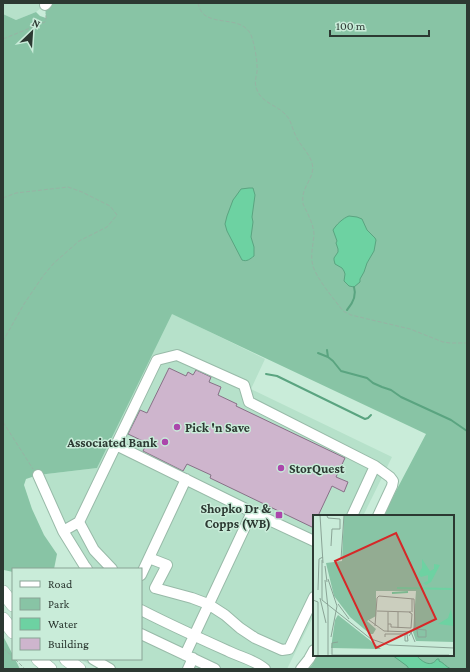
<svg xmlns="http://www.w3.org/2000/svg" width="470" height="672" font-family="'Crimson Pro',serif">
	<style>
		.built { fill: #b6e1ca }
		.green { fill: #88c4a5 }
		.water { fill: #6dd2a2; stroke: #5aa480 }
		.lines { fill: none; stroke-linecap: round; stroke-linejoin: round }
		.stream { stroke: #5aa480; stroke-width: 2 }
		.building { fill: #ceb5cd; stroke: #887087 }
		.minor-casing { stroke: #98baa8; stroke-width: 12 }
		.major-casing { stroke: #98baa8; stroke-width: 14 }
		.path { stroke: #97b3a4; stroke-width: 1; stroke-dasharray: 4 2; stroke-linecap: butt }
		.minor { stroke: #fff; stroke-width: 10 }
		.major { stroke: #fff; stroke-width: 13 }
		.poi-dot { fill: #ab46ab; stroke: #c9ecd9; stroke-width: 1.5 }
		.labels { text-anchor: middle; stroke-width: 3; stroke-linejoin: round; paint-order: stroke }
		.poi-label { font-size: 13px; font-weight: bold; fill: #2c3932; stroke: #c9ecd9; text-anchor: start }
		.inset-river { fill: none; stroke: #6dd2a2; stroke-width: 2 }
		.inset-road { fill: none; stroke: #8aa496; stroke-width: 1 }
		.view { fill: #d62828; fill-opacity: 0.15; stroke: #d62828; stroke-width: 2 }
		.inset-edge { fill: none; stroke: #2c3932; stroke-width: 2 }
	</style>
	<rect width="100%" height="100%" fill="#c9ecd9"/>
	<path class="built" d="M3,3H47L36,12L16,20L3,14Z
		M171,313L265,359L251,389L392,457L363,516H314V615L287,669H100L83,661L81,659H141V569H87L38,475L97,468Z"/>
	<path class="green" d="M47,3H467V669H308L312,665L317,655H453V516H383L397,489L426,434L172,314L97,468L38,475L26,479L24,485L32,509L44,535L57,554L54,569H13V572L4,570L3,567V14L16,20L36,12L40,16L46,18L45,5Z
		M3,636L13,655V659H15L20,669H3Z"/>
	<path class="water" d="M249,188H253L255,195L252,217L253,222L251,237L254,247V256C250,259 247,262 242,260L227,231L225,224L227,216L233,200L236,196L241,189Z
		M349,216L357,217L362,219L367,230L375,238L376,240L374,251L367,263L364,272L360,279V282L354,287L349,286L344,281L345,274L344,271L342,268L335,264L334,260V258L338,252V249L336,243L337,241L333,230C336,225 343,218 349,216Z
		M392,655H416C422,662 431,668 437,659H439V661C443,662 446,667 451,669H409L407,666Z"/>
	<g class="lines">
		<path class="stream" d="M347,310C353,303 357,296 354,287
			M327,350L328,357
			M318,353L328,357L333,361L341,371L367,378L373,383L382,387L391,390L401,397L451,420L467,431
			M266,374L277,376L365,419L368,418L371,415"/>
	</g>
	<path class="building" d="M169,368L186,376L188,372L193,375L196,370L211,377L209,382L221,387L218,395L237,404L236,406L345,458L336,477L348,482L344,492L332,486L318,516H314V528L210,478L211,475L187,464L183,471L143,451L147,443L128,434L140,410L147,413Z"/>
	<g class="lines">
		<g class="minor-casing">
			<path id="minor" d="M45,5L47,3
				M116,445L252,512L314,541
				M38,475L63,531L84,565L87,569
				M352,516L375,466
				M79,522L94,550L112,569
				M63,531L79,522L157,360L177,355L244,385L249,402L375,466L390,477L393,481L392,486L378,516
				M149,558L167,565L155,588L192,598L208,604L225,615L240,628L255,638L282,650L289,649L314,597
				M141,575L186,479
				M141,610C170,625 199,638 228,651C240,657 255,660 265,669
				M141,634L215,669
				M185,655L252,512
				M93,659L110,669
				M188,669L193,658
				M301,669L309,659L314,650"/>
		</g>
		<g class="major-casing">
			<path id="major" d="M3,592L13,605
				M3,619L13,632
				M38,659L50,669
				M66,659L79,669"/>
		</g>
		<path class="path" d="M198,3C203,30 238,13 250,33C254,40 258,63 257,72C256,78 254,83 257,90C262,103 277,105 286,115C291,120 292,128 295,134C299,145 309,152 312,163C316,179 300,186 303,204C307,213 314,224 314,235C313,246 310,256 313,266C316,277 332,297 340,307L343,311L351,315L410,329L443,342L450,343H467
			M3,39L45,22L46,18V13
			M3,198L16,193L68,187L82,192L110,206L117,215L107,227L79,241L54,263L43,276L24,304L3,341
			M3,422L33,469
			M3,648L13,657
			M15,659L25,669
			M3,668L6,669"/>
		<use href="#minor" class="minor"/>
		<use href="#major" class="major"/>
	</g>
	<g class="poi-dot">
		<circle cx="177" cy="427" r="4"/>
		<circle cx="165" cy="442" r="4"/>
		<circle cx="281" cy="468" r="4"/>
		<rect x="275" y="511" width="8" height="8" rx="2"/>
	</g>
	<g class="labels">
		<g class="poi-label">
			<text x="185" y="432">Pick 'n Save</text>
			<text x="157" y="447" text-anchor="end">Associated Bank</text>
			<text x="289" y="473">StorQuest</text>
			<text x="271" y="513" text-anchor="end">Shopko Dr &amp;<tspan x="271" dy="15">Copps (WB)</tspan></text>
		</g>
	</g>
	<g transform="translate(313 515)">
		<rect width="141" height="141" fill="#c9ecd9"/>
		<path d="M31,0H141V127L103,126L100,117L103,76H63V101L54,106L63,114L60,119H57L37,102L21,81L13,48L29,46ZM25,100L68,134L18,133L22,105Z" fill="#88c4a5"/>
		<path d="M109,44L117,56L121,54V49L127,50L118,67L113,70L110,68L115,66V60L108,62L105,59L109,53ZM138,94L141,111L125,109L135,103Z" fill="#6dd2a2"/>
		<path class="inset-river" d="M84,73L141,74M79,78L95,77"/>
		<path class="inset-road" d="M7,0L10,48M14,1L15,3L27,4V14H19L18,31M28,44L31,0M9,45V85L58,124L76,130L141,133M12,51L14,67M15,64L24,91L18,122M12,65L15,93V141M5,75L6,44L10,42M7,83L13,108M99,84V97M0,85L5,87V141M25,89L36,104M64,96L98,97M56,105L71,116L98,117L102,127M75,109H78V112L98,113L99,99L96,97M62,111L64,83L66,81L101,84L102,112L96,121M85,113V97M101,114L113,115V122H105L104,115M75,117V97M72,122V119H94L95,126H92V119M19,140H136M19,140V128L25,127"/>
		<path class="view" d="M83,18L123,104L63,133L22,46Z"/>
		<rect width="141" height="141" class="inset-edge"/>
	</g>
	<rect width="470" height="672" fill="none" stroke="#2c3932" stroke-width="8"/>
	<rect x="12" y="568" width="130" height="92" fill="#c9ecd9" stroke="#8aa496"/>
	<rect x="20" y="581" width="20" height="6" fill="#ffffff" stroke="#8aa496"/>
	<text x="48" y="588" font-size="12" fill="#2c3932">Road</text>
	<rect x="20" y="598" width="20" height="12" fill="#88c4a5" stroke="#8aa496"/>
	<text x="48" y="608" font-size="12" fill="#2c3932">Park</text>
	<rect x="20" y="618" width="20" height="12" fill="#6dd2a2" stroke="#8aa496"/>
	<text x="48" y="628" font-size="12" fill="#2c3932">Water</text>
	<rect x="20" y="638" width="20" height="12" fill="#ceb5cd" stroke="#8aa496"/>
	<text x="48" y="648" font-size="12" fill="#2c3932">Building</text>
	<g transform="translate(32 32) rotate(25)" stroke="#c9ecd9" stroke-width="3" paint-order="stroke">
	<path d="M0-3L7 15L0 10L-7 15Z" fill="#2c3932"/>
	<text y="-6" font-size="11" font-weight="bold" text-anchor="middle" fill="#2c3932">N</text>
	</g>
	<path d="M330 30v6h99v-6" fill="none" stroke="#2c3932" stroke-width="2"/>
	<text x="336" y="30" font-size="12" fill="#2c3932" stroke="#c9ecd9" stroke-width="3" paint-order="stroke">100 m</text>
</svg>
